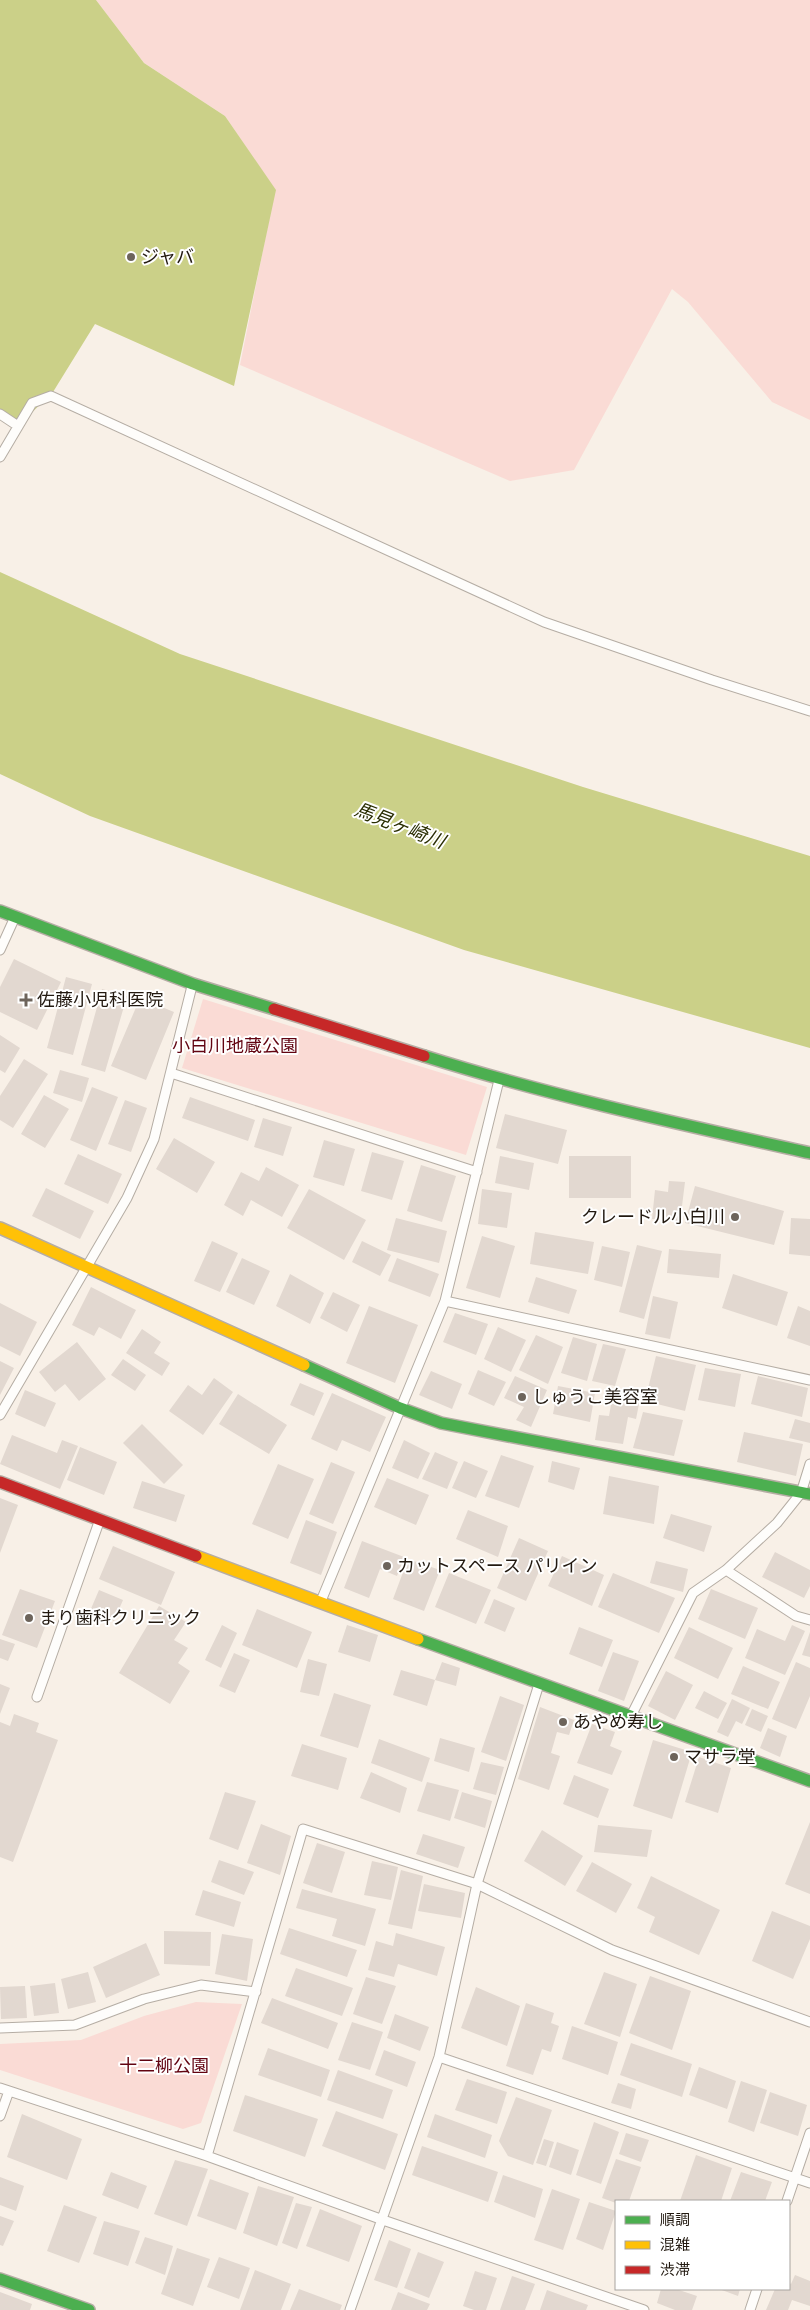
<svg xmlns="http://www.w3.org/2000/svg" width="810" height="2310" font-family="'Open Sans','Noto Sans JP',sans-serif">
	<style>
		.green { fill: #fadbd5 }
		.water { fill: #cbd088 }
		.building { fill: #e2d8d0 }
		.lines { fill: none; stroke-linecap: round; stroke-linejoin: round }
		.lane-casing { stroke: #b5ada4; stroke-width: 11 }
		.fast-casing { stroke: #b5ada4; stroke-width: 14 }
		.slow-casing { stroke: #b5ada4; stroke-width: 14 }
		.jam-casing { stroke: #b5ada4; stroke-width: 14 }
		.lane { stroke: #fefdfb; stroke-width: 9 }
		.fast { stroke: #4caf50; stroke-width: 11 }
		.slow { stroke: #ffc107; stroke-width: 11 }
		.jam { stroke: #c62828; stroke-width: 11 }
		.poi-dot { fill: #6d645b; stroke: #fff; stroke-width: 2 }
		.labels { text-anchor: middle; stroke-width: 4; stroke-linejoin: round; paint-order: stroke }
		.poi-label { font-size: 18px; fill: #221910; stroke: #fff; text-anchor: start }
		.park-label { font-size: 18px; fill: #620411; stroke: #fff }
		.water-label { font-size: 19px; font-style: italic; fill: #2a2e03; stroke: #fff }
	</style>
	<rect width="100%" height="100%" fill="#f8f0e7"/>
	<path class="green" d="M96,0H810V420L772,402L688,302L672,289L574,470L510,481L240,365L275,190L225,116L144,63Z
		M203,999L487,1087L466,1155L182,1068Z
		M196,2002L242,2004L201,2123L183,2129L0,2070V2044L81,2040L144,2016Z"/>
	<path class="water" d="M0,0H96L144,63L225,116L276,190L234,386L95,324L53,392L18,426L0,414Z
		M0,572L180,654L583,787L810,856V1048L464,950L90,816L0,774Z"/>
	<path class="building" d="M14,959L61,982L37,1030L0,1012V987Z
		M66,977L92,984L73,1055L47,1048Z
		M102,989L127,996L105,1072L81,1065Z
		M140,998L174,1012L146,1080L111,1066Z
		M0,1035L20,1048L5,1073L0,1070Z
		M24,1059L48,1074L13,1128L0,1120V1096Z
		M60,1070L89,1078L82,1102L53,1093Z
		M92,1087L118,1097L96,1151L70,1140Z
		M44,1095L69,1109L45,1148L21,1134Z
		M190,1097L255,1120L248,1141L182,1118Z
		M125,1100L147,1108L131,1152L108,1144Z
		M505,1114L567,1130L558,1164L496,1148Z
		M263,1118L292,1127L283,1156L254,1147Z
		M174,1138L215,1162L197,1193L156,1169Z
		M324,1140L355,1149L344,1186L313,1177Z
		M372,1152L404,1161L392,1200L361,1191Z
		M78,1154L122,1174L108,1204L64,1184Z
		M500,1156L534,1163L529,1190L495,1183Z
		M569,1156H631V1198H569Z
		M421,1165L456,1176L442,1222L407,1211Z
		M266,1167L299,1185L282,1217L251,1200L243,1216L224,1205L241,1172L259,1181Z
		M669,1181L685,1182L680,1222L652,1219L655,1190L668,1192Z
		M695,1186L784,1211L774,1245L685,1223Z
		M46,1188L94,1211L80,1239L32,1216Z
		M309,1189L366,1220L344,1260L287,1228Z
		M482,1189L512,1193L507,1228L478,1224Z
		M396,1218L447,1231L439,1263L387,1250Z
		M791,1218L810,1219V1256L789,1254Z
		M535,1232L594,1242L588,1274L530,1264Z
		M482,1236L515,1246L500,1298L466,1288Z
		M212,1241L238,1253L220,1292L194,1281Z
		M362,1241L391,1255L380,1276L352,1262Z
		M637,1245L662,1251L644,1319L619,1312Z
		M602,1246L630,1252L622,1287L594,1280Z
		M669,1249L721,1254L719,1278L667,1273Z
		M242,1258L270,1271L254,1305L226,1292Z
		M397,1258L439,1274L430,1297L388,1281Z
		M290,1274L324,1293L310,1324L276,1306Z
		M733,1274L788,1292L777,1326L722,1308Z
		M536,1277L577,1290L569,1314L528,1302Z
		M91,1287L136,1310L121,1339L99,1327L94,1336L72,1325Z
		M333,1292L360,1305L347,1332L320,1318Z
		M653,1296L678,1302L670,1339L645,1334Z
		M0,1303L37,1322L20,1356L0,1346Z
		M369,1306L418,1325L395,1383L346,1363Z
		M798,1306L810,1311V1346L787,1338Z
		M455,1313L488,1324L476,1355L443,1342Z
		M498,1327L526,1340L511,1372L484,1359Z
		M142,1329L161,1342L154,1353L170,1363L162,1376L126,1353Z
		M536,1335L563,1347L548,1384L519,1370Z
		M573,1337L597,1344L587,1381L561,1373Z
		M77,1342L106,1379L79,1401L65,1384L55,1392L39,1372Z
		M603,1344L626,1349L615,1386L592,1381Z
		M656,1356L696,1365L685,1411L645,1401Z
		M123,1359L146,1375L135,1391L111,1375Z
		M0,1361L14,1368L0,1395Z
		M705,1368L741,1374L735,1407L698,1400Z
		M478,1370L506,1382L494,1406L468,1394Z
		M431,1371L462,1384L452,1409L419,1395Z
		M515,1376L547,1390L531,1427L516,1420L524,1407L504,1398Z
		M758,1376L808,1388L802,1417L751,1404Z
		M214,1378L233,1392L203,1435L169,1411L188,1385L202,1395Z
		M300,1383L324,1393L314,1416L290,1405Z
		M558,1386L595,1393L590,1422L553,1414Z
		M25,1390L56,1403L45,1427L15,1414Z
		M332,1393L386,1417L370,1452L342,1440L337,1451L311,1439Z
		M613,1393L640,1399L636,1419L628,1417L623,1444L595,1440L599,1415L609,1416Z
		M238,1394L287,1425L269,1454L219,1424Z
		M643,1412L683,1420L674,1456L633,1448Z
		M795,1419L810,1423V1443L789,1438Z
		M142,1424L183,1465L164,1484L123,1443Z
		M744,1432L803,1444L796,1476L737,1462Z
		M12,1435L57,1453L62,1440L78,1446L60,1489L0,1464Z
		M404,1440L430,1453L418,1479L392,1468Z
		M80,1447L117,1462L104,1495L67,1480Z
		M435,1452L458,1462L447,1489L422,1479Z
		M501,1455L534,1466L519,1508L485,1496Z
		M464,1461L488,1471L476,1498L452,1488Z
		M552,1461L580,1468L574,1490L548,1482Z
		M331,1462L355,1472L333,1524L309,1514Z
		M278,1464L314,1479L288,1539L252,1524Z
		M609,1476L659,1486L654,1524L603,1514Z
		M387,1478L429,1495L416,1525L374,1507Z
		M142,1481L185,1495L176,1522L133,1508Z
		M0,1498L18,1505L0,1553Z
		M468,1510L508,1526L498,1557L456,1539Z
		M671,1514L712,1526L704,1552L663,1538Z
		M306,1520L337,1532L321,1575L290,1563Z
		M519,1538L548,1551L526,1601L497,1588Z
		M362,1541L404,1557L397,1576L380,1569L369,1598L344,1588Z
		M113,1546L175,1572L161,1605L99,1579Z
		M775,1552L810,1570V1586L804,1598L762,1577Z
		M562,1556L604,1575L592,1606L548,1586Z
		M408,1559L440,1570L424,1611L393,1599Z
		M656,1561L688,1569L683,1592L650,1583Z
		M449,1573L491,1590L476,1624L435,1607Z
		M613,1573L675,1598L659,1633L598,1607Z
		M20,1589L55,1601L37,1648L2,1635Z
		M711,1589L758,1608L745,1639L698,1619Z
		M99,1590L123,1600L114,1621L90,1611Z
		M494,1599L515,1608L505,1632L484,1623Z
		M159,1606L186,1622L174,1640L188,1648L178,1663L190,1671L170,1704L119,1673Z
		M257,1609L312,1632L297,1668L242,1645Z
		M222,1625L237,1633L221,1668L205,1660Z
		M347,1625L378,1635L370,1662L338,1652Z
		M792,1625L805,1631L785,1675L745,1658L757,1629L785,1641Z
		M579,1627L613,1640L602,1667L569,1654Z
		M689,1627L733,1648L718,1679L674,1658Z
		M810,1632V1657L802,1655Z
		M0,1639L15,1644L8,1661L0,1658Z
		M613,1652L639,1661L624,1701L598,1691Z
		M234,1653L250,1660L235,1693L219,1686Z
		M308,1659L327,1664L319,1696L300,1692Z
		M442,1662L460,1668L456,1686L435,1680Z
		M796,1662L810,1668V1696L796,1729L772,1719Z
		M743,1666L780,1682L768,1709L731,1694Z
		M401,1670L435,1680L427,1706L393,1695Z
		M666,1671L693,1685L675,1720L648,1706Z
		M0,1684L10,1688L0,1714Z
		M704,1691L727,1703L718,1719L695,1708Z
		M334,1693L371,1705L358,1748L320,1736Z
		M500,1696L524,1705L506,1761L481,1752Z
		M732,1699L750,1708L742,1724L736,1721L728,1737L717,1732Z
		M540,1707L574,1720L569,1735L557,1732L551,1753L560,1756L549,1790L518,1779Z
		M752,1709L768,1716L761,1732L745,1725Z
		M14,1714L39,1723L36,1732L58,1740L13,1862L0,1857V1722L10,1726Z
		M592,1724L615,1732L610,1746L622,1751L612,1775L577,1763Z
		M768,1728L787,1736L780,1757L760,1748Z
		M440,1738L475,1748L469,1772L434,1761Z
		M379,1739L430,1758L422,1782L371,1763Z
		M653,1740L692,1752L672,1819L633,1806Z
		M302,1744L347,1758L338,1790L291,1776Z
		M699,1757L731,1768L718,1813L685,1802Z
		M481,1762L504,1767L496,1795L473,1789Z
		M371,1772L407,1788L400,1813L360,1798Z
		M574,1775L609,1789L598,1818L563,1804Z
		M427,1782L459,1790L450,1821L417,1811Z
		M225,1792L256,1801L238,1850L209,1839Z
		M462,1792L492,1801L485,1828L454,1818Z
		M810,1822V1894L785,1884Z
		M261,1824L291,1836L280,1875L247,1863Z
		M598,1825L652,1830L647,1857L594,1852Z
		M542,1830L583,1856L565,1886L524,1861Z
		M423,1834L465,1847L458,1868L416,1854Z
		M317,1843L345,1852L332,1893L303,1883Z
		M219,1860L254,1872L244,1895L211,1882Z
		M372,1861L398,1867L391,1900L364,1895Z
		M592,1862L632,1884L616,1913L576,1891Z
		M401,1870L423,1876L412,1929L388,1924Z
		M651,1876L720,1910L699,1955L649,1932L655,1917L637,1908Z
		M424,1884L465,1893L461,1918L418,1911Z
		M302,1889L376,1909L365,1946L332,1936L337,1919L296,1908Z
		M203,1890L241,1902L234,1927L195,1915Z
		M772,1911L810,1926V1939L793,1979L752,1961Z
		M289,1928L357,1950L347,1977L280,1954Z
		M164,1931L211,1932L210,1966L164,1964Z
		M396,1933L445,1947L437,1976L398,1964L394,1977L368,1970L376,1941L393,1946Z
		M222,1934L253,1939L247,1981L215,1974Z
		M146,1943L160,1975L106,1998L93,1967Z
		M296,1968L353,1988L342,2016L285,1996Z
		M88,1972L96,2002L68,2009L61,1979Z
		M604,1972L637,1984L620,2037L584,2024Z
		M650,1976L691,1991L672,2050L629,2033Z
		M366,1977L396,1986L382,2024L353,2014Z
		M55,1983L59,2013L34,2016L30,1986Z
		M25,1986L27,2018L1,2019L0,1987Z
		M476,1987L520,2006L507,2046L461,2028Z
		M272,1998L338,2023L328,2049L261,2023Z
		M526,2003L554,2013L551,2023L559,2026L551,2052L542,2049L533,2075L506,2066Z
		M395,2014L429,2027L420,2051L387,2038Z
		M352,2022L383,2032L370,2070L338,2060Z
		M572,2026L618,2042L608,2075L562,2059Z
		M631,2043L692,2064L682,2097L620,2075Z
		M268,2048L330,2070L321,2097L258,2075Z
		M384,2050L416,2062L407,2087L375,2075Z
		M699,2067L736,2081L727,2109L689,2095Z
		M338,2070L393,2090L383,2119L327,2100Z
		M467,2079L507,2092L497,2124L455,2110Z
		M741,2081L767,2090L754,2132L728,2122Z
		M618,2083L636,2089L631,2109L611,2103Z
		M770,2092L807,2105L798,2136L760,2123Z
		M245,2095L318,2119L305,2157L233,2131Z
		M516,2097L552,2110L533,2165L508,2156L499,2141Z
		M336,2111L398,2134L385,2170L322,2146Z
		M22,2114L82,2139L67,2180L7,2157Z
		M435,2114L492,2135L485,2158L427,2137Z
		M594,2122L619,2132L601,2184L576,2175Z
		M626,2133L649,2140L641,2162L619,2154Z
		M544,2139L554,2142L546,2166L536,2163Z
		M557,2142L579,2150L571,2175L549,2167Z
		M422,2146L498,2172L488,2202L412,2175Z
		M696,2155L732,2168L721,2201H680Z
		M616,2159L641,2167L629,2201L616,2203L602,2198Z
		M175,2160L208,2169L187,2226L154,2214Z
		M111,2172L147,2186L138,2209L102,2195Z
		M741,2172L772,2182L765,2201H730Z
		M503,2175L543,2189L535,2218L494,2202Z
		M0,2177L24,2186L16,2211L0,2205Z
		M210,2179L249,2193L236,2230L197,2216Z
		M258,2186L294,2197L277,2246L243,2233Z
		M552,2189L580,2199L563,2250L534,2240Z
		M589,2202L616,2211L603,2250L576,2239Z
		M296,2203L312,2207L297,2249L282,2243Z
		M64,2205L97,2217L79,2263L47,2251Z
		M320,2209L362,2226L349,2262L306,2246Z
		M0,2216L14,2221L3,2246L0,2245Z
		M104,2221L140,2231L128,2266L93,2254Z
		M145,2237L173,2246L165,2275L135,2263Z
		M389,2240L411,2249L397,2288L374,2280Z
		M177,2248L210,2259L193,2306L161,2294Z
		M418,2252L444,2262L429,2298L404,2288Z
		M219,2257L250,2268L239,2299L207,2287Z
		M255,2270L291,2284L281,2310H240Z
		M475,2271L497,2278L486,2310H474L463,2306Z
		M795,2275L810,2281V2306L792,2300L788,2310H766L775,2289H789V2283L791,2284Z
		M512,2276L535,2284L525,2310H500Z
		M299,2289L342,2305L340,2310H290Z
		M661,2289H676L697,2296L692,2310H675L657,2303Z
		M719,2289H740L738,2296Z
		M547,2290L588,2305L586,2310H540Z
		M0,2292L32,2304L30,2310H0Z
		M398,2292L430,2304L427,2310H391Z"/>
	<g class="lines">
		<g class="lane-casing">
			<path id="lane" d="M0,414L18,426
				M0,457L32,403L51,396L544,622L712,680L810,711
				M0,950L15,917
				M171,1073L477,1172
				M445,1301L810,1380
				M0,1415L127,1198L154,1139L192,986
				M726,1570L796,1616L810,1620
				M321,1601L445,1301L499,1080
				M37,1697L99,1522
				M632,1714L693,1593L726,1570L777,1523L801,1493L810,1464
				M0,2028L75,2025L144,1999L201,1985L256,1992
				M439,2057L810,2183
				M0,2088L207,2156L383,2220L644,2310
				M0,2116L9,2091
				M207,2156L303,1829L477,1884L612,1950L810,2022
				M787,2201L810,2133
				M350,2310L439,2057L477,1884L539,1684
				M750,2310L757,2289"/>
		</g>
		<g class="fast-casing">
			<path id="fast" d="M0,911L193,984L274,1009
				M424,1056C551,1096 680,1124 810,1153
				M304,1365L400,1408L441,1423L810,1494
				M418,1639L810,1781
				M0,2279L89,2310"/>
		</g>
		<g class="slow-casing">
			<path id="slow" d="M0,1228L304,1365
				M196,1556L418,1639"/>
		</g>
		<g class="jam-casing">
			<path id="jam" d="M274,1009L424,1056
				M0,1482L196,1556"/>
		</g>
		<use href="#lane" class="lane"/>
		<use href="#fast" class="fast"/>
		<use href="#slow" class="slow"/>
		<use href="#jam" class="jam"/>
	</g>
	<g class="poi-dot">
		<circle cx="131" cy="257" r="5"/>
		<path d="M23.5 992.5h5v5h5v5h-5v5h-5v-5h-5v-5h5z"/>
		<circle cx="735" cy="1217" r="5"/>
		<circle cx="522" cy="1397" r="5"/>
		<circle cx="387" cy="1566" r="5"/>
		<circle cx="29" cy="1618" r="5"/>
		<circle cx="563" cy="1722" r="5"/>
		<circle cx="674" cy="1757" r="5"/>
	</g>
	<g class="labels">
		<g class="poi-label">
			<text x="141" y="263">ジャバ</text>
			<text x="37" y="1006">佐藤小児科医院</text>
			<text x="725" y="1223" text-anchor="end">クレードル小白川</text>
			<text x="532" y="1403">しゅうこ美容室</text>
			<text x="397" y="1572">カットスペース パリイン</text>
			<text x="39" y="1624">まり歯科クリニック</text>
			<text x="573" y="1728">あやめ寿し</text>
			<text x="684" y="1763">マサラ堂</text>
		</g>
		<g class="park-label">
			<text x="235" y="1052">小白川地蔵公園</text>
			<text x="164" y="2072">十二柳公園</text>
		</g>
		<g class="water-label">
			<text transform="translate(400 825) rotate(21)" y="7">馬見ヶ崎川</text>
		</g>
	</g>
	<rect x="615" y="2200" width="175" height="90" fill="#ffffff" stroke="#a7a39f"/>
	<rect x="625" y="2216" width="25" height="8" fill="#4caf50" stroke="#a7a39f"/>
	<text x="660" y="2225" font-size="15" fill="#221910">順調</text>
	<rect x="625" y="2241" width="25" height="8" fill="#ffc107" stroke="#a7a39f"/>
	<text x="660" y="2250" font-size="15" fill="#221910">混雑</text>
	<rect x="625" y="2266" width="25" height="8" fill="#c62828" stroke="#a7a39f"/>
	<text x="660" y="2275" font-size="15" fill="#221910">渋滞</text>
</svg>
